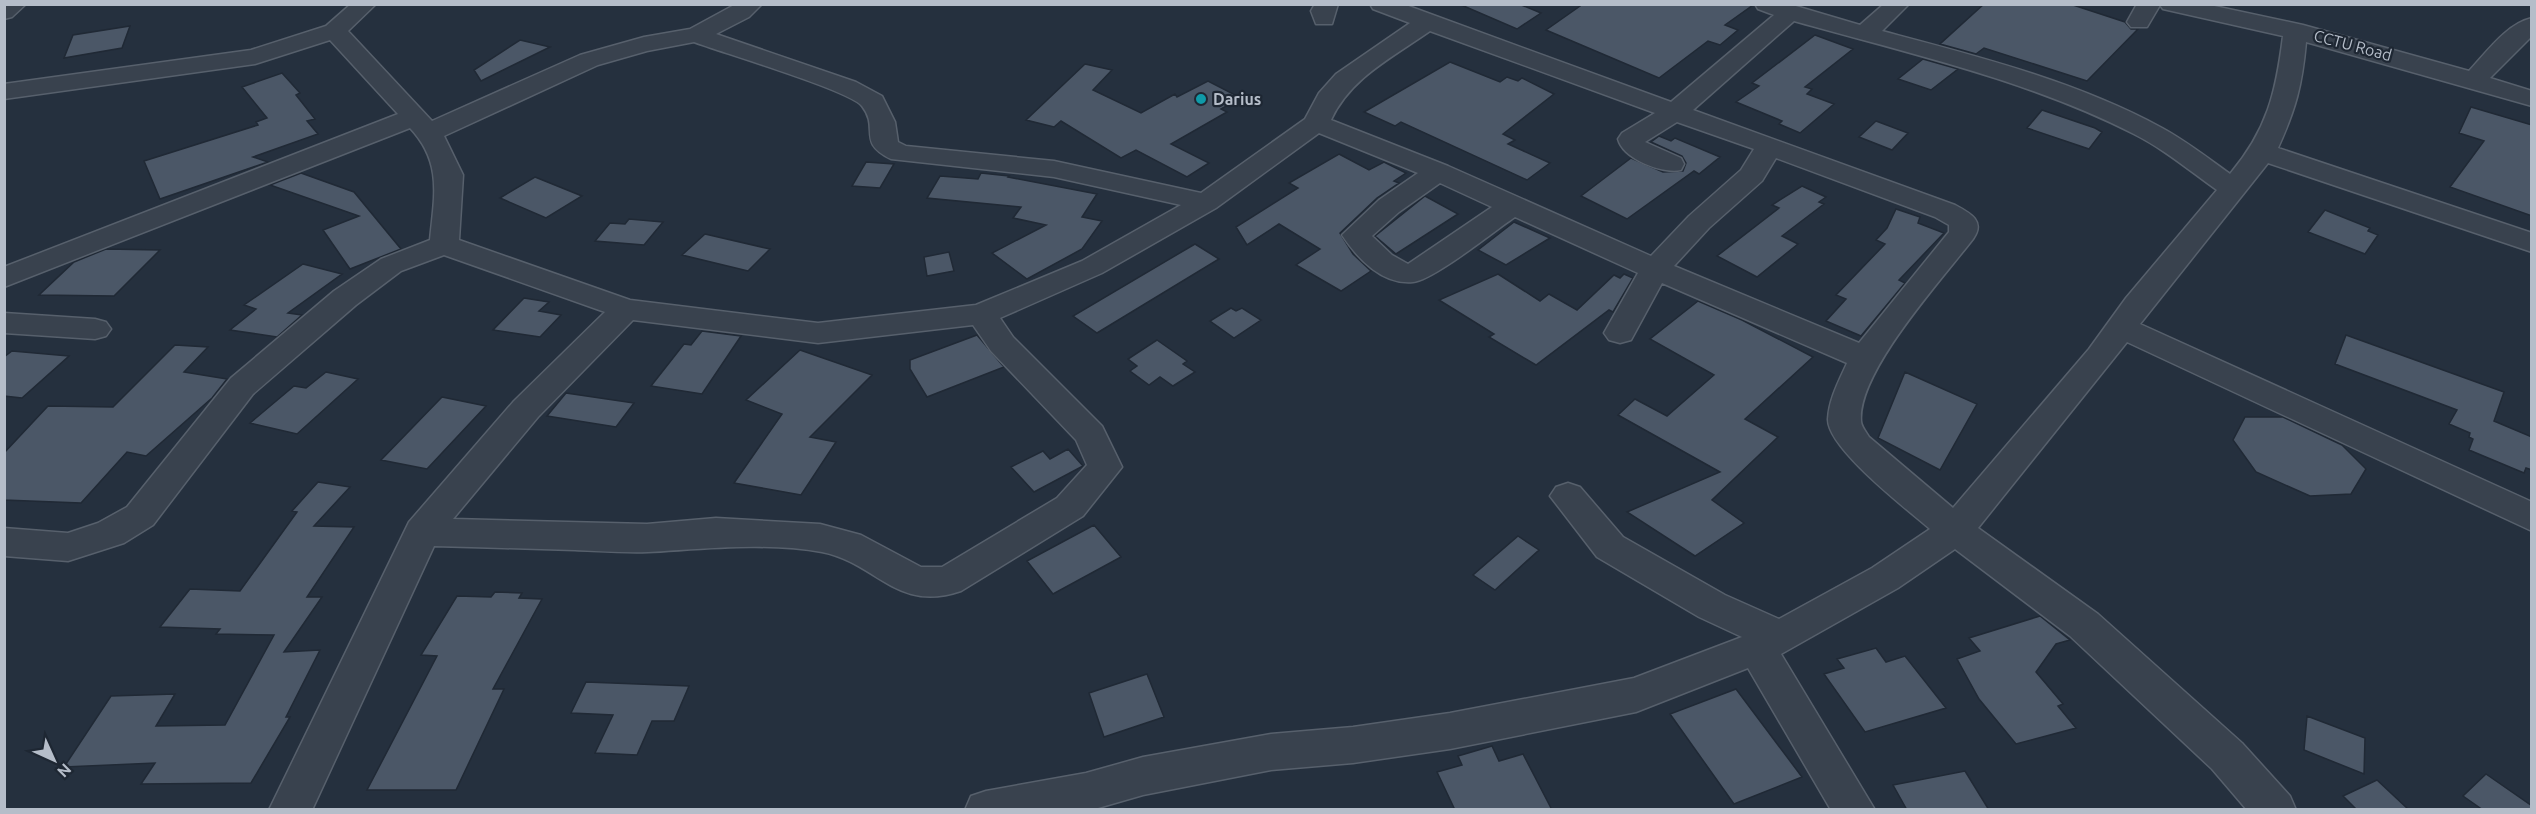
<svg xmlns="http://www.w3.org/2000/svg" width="2536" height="814" font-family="Ubuntu,sans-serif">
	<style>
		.building { fill: #4b5767; stroke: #202935; stroke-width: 1.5 }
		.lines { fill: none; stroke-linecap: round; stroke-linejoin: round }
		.minor-casing { stroke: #57606c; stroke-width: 3 }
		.minor { fill: #39424e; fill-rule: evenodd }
		.culture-dot { fill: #0f9aa8; stroke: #1e2733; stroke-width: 2 }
		.labels { text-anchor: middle; stroke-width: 4.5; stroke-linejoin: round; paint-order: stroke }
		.far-street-label { font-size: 16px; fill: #b5bdc9; stroke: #1e2733 }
		.far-poi-label { font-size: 16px; font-weight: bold; fill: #b5bdc9; stroke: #1e2733; text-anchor: start }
	</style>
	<rect width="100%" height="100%" fill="#25303e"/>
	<path class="building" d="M1459,4H1519L1541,13L1517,29Z
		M1583,4H1753V5L1725,25L1738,30L1720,45L1708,41L1659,78L1546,30Z
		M1984,4H2070L2125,22L2131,29H2138L2087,81L1984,48L1976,54L1940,44Z
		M130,26L122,48L64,58L73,35Z
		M1815,35L1853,49L1805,87L1812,89L1807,94L1834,104L1800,133L1779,124L1782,121L1736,102L1759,86L1752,83Z
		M520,40L550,47L481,81L474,70Z
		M1923,59L1958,69L1931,90L1898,79Z
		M1450,62L1500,82L1507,77L1518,81L1522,78L1554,94L1503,134L1515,140L1508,144L1550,163L1527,180L1401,122L1395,126L1364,112Z
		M1085,64L1112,70L1093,90L1141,113L1175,94L1177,97L1208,81L1241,98L1221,109L1227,112L1171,144L1209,163L1187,177L1136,150L1121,158L1061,121L1054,127L1026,120Z
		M282,73L300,93L296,95L315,119L307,121L318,134L253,157L268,162L160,199L144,161L258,125L256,122L267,118L242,87Z
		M2471,107L2532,125V216L2450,187L2484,141L2459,133Z
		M2042,110L2095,128L2102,132L2089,149L2027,128Z
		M1876,121L1908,133L1892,150L1859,137Z
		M1659,136L1671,141L1675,138L1720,157L1699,174L1694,171L1627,219L1581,196L1631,158L1663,172L1683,171L1686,163L1682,156L1651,142Z
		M1339,154L1369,170L1384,162L1406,173L1394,181L1399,183L1377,198L1340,233L1353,254L1371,271L1341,291L1296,265L1320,249L1279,224L1247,245L1236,227L1298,188L1289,183Z
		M866,162L894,164L880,188L852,186Z
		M301,173L354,192L401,249L350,269L323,230L359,216L270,185Z
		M981,173L1009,176L1008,177L1097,194L1082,217L1102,221L1082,249L1027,279L992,253L1046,225L1013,218L1021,207L927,198L940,176L978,179Z
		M535,177L582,196L546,218L500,198Z
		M1802,186L1826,197L1819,202L1824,204L1782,236L1798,244L1757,277L1717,256L1779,208L1772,205Z
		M1425,196L1458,214L1396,254L1375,236Z
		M1896,209L1920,217L1918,223L1944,233L1899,280L1905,283L1861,336L1826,321L1846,299L1836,295L1885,244L1876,240L1887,228Z
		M2325,210L2370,228L2368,231L2378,235L2365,254L2308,232Z
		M629,219L663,222L644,245L595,241L610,223L625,224Z
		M1514,222L1550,238L1506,265L1478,250Z
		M705,234L770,249L748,271L682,255Z
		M1195,244L1219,259L1097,333L1073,316Z
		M106,249L160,250L114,296L39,295L74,262Z
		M949,252L954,271L927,276L924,257Z
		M303,264L342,274L288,313L302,315L277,337L230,330L256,309L244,305Z
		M1498,274L1540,301L1549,294L1577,310L1614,275L1620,278L1624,274L1633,278L1613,312L1609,310L1536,365L1489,337L1494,334L1439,300Z
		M524,298L549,302L539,311L561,315L540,337L493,330Z
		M1698,301L1742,320L1813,357L1745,419L1778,437L1712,500L1744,523L1695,556L1627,512L1720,472L1618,415L1635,399L1667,416L1714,375L1650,339Z
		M1231,308L1236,311L1242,308L1261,320L1234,338L1210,321Z
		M702,331L741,336L702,394L651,386L684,344L691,345Z
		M977,335L1004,367L927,397L910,369V360Z
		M2346,335L2504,392L2494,421L2532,437V470L2526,468L2524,473L2469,450L2473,439L2469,437L2470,433L2449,424L2457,410L2335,364Z
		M1157,340L1187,361L1183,364L1195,372L1173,386L1160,377L1149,385L1130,371L1137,366L1128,359Z
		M175,345L208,347L184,372L227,379L212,398L146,456L127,452L81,503L4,500V453L48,406L113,407Z
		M800,350L872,375L810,437L836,442L801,495L734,483L782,414L746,400Z
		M12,351L69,356L22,398L4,396V357Z
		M326,372L358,379L297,434L250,423L294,386L306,388Z
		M1905,372L1977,404L1940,470L1878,438Z
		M566,393L634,403L616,427L547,416Z
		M442,397L486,406L427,469L381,460Z
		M2245,417H2283L2342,445L2366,469L2351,494L2310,496L2256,472L2233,440Z
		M1068,449L1083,466L1034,492L1011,467L1043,451L1050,459Z
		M318,482L350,487L314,526L354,527L307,597H322L284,652L320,650L286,717H290L251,783L141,784L155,763L64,767L111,696L175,694L156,726L225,725L274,635L216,634L220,629L160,627L190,589L240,591L297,512L292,511Z
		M1094,525L1121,557L1053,594L1027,561Z
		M1518,536L1539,550L1495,590L1473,575Z
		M495,592L522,593L519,598L542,599L493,689H504L456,790H367L437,656L421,655L457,596L491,597Z
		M2040,616L2070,640L2056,644L2036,672L2063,704L2058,706L2076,728L2016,744L1979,699L1957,659L1980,651L1969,638Z
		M1876,648L1886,662L1905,656L1946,708L1865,732L1824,674L1844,668L1837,659Z
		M1147,674L1164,717L1104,737L1089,693Z
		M586,682L689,686L674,721H652L637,755L595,753L613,715L571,713Z
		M1736,689L1802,777L1734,804L1670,714Z
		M2307,716L2365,738L2364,774L2304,750Z
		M1492,746L1499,761L1523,754L1552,810H1455L1437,772L1462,765L1458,756Z
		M1965,771L1989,810H1907L1893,785Z
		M2486,774L2532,806V810H2483L2463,796Z
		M2377,780L2409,810H2357L2343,796Z"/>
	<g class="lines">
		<g class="minor-casing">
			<path id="minor" d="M4,4H26L12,17L4,19Z
				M351,4H376L348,31L432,121L580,55L644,37L690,29L736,4H762L749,17L716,34L856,82L882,96L895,122L898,142L906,146L1054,161L1201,193L1305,119L1319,93L1336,74L1410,23L1373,9L1370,4H1403L1671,102L1774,15L1758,9L1755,4H1789L1860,25L1884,4H1909L1882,31C1976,56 2076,81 2162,128C2186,141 2208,158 2230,174C2267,130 2276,93 2283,36L2163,9L2160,5L2147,27H2131L2127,22L2137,4H2205L2303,25L2469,71C2486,53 2506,24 2532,18V36L2490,78L2532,91V106L2306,42C2302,86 2296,108 2278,148L2532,233V252L2268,163L2140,324L2532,502V531L2127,342L1978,528L2098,614L2242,743L2290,796L2296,810H2247L2212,769L2070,636L1955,549L1898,588L1781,654L1875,810H1831L1748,668L1636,712L1450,749L1353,763L1271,770L1143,795L1091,810H965L971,796L986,791L1086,773L1143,757L1271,734L1353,727L1450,713L1634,678L1742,637L1699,617L1597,557L1550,496L1556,487L1568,483L1580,487L1623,537L1725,595L1779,619L1872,568L1930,529C1907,509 1827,448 1828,419C1829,399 1839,381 1847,363L1662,283L1631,340L1620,343L1609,340L1604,333L1638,273L1515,217C1494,231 1434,280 1413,282C1382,285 1357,258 1342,235L1379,200L1418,173L1319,133L1216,208L1102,273L1000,318L1013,337L1102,426L1122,467L1083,516L961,591C896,613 877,563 822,552C766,542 704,549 648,552C624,553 599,551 575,550C528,549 481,547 434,546L312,810H269L409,522L514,401L605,312L444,255L401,271L356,305L253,394L153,525L124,543L68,561L4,556V528L68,533L98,523L127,507L231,378L334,291L381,259L430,240C434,197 443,163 410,128L4,287V267L398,114L330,40L255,64L4,99V84L251,50L326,26ZM1794,21C1908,53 2028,80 2134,134C2164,149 2190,171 2217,190L2126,298L2089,349L1953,508L1869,437C1866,432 1861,426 1861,421C1857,372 1943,278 1973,239C1986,221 1970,213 1955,205L1693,110ZM1430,31L1655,113L1622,133L1618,139C1623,159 1662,174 1681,170L1684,164L1681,158L1645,142L1677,122L1754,149L1741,170L1689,216L1651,256L1448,166L1331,120C1350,78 1393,57 1430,31ZM694,42C721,52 851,91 862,106C880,129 856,142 891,159L1054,177L1181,205L1082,261L976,305L818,323L630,300L459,240L463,175L444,136L598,65L647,51ZM1776,158L1935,217L1949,225V232L1859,343L1674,266L1709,228L1762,181ZM1440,183L1492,207L1408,264L1392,255L1372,236L1399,212ZM633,320L818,343L973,325L991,351L1076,440L1087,465L1057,498L942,567H921L861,535L820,524L716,518L647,524L453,519L538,417Z
				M1315,4H1338L1332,24H1316L1311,11Z
				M4,313L95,319L106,322L111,329L106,336L95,339L4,333Z"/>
		</g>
		<use href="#minor" class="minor"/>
	</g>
	<circle class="culture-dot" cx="1201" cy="99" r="6"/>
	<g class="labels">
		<g class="far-street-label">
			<text transform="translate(2353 45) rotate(15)" y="6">CCTU Road</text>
		</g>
		<g class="far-poi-label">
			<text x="1213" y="105">Darius</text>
		</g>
	</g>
	<rect width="2536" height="814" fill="none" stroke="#b5bdc9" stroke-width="12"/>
	<g transform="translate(54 760) rotate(135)" stroke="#1e2733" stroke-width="4.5" paint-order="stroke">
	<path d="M0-4.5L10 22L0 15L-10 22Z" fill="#b5bdc9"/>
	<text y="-9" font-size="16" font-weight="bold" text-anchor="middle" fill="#b5bdc9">N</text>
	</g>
</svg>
